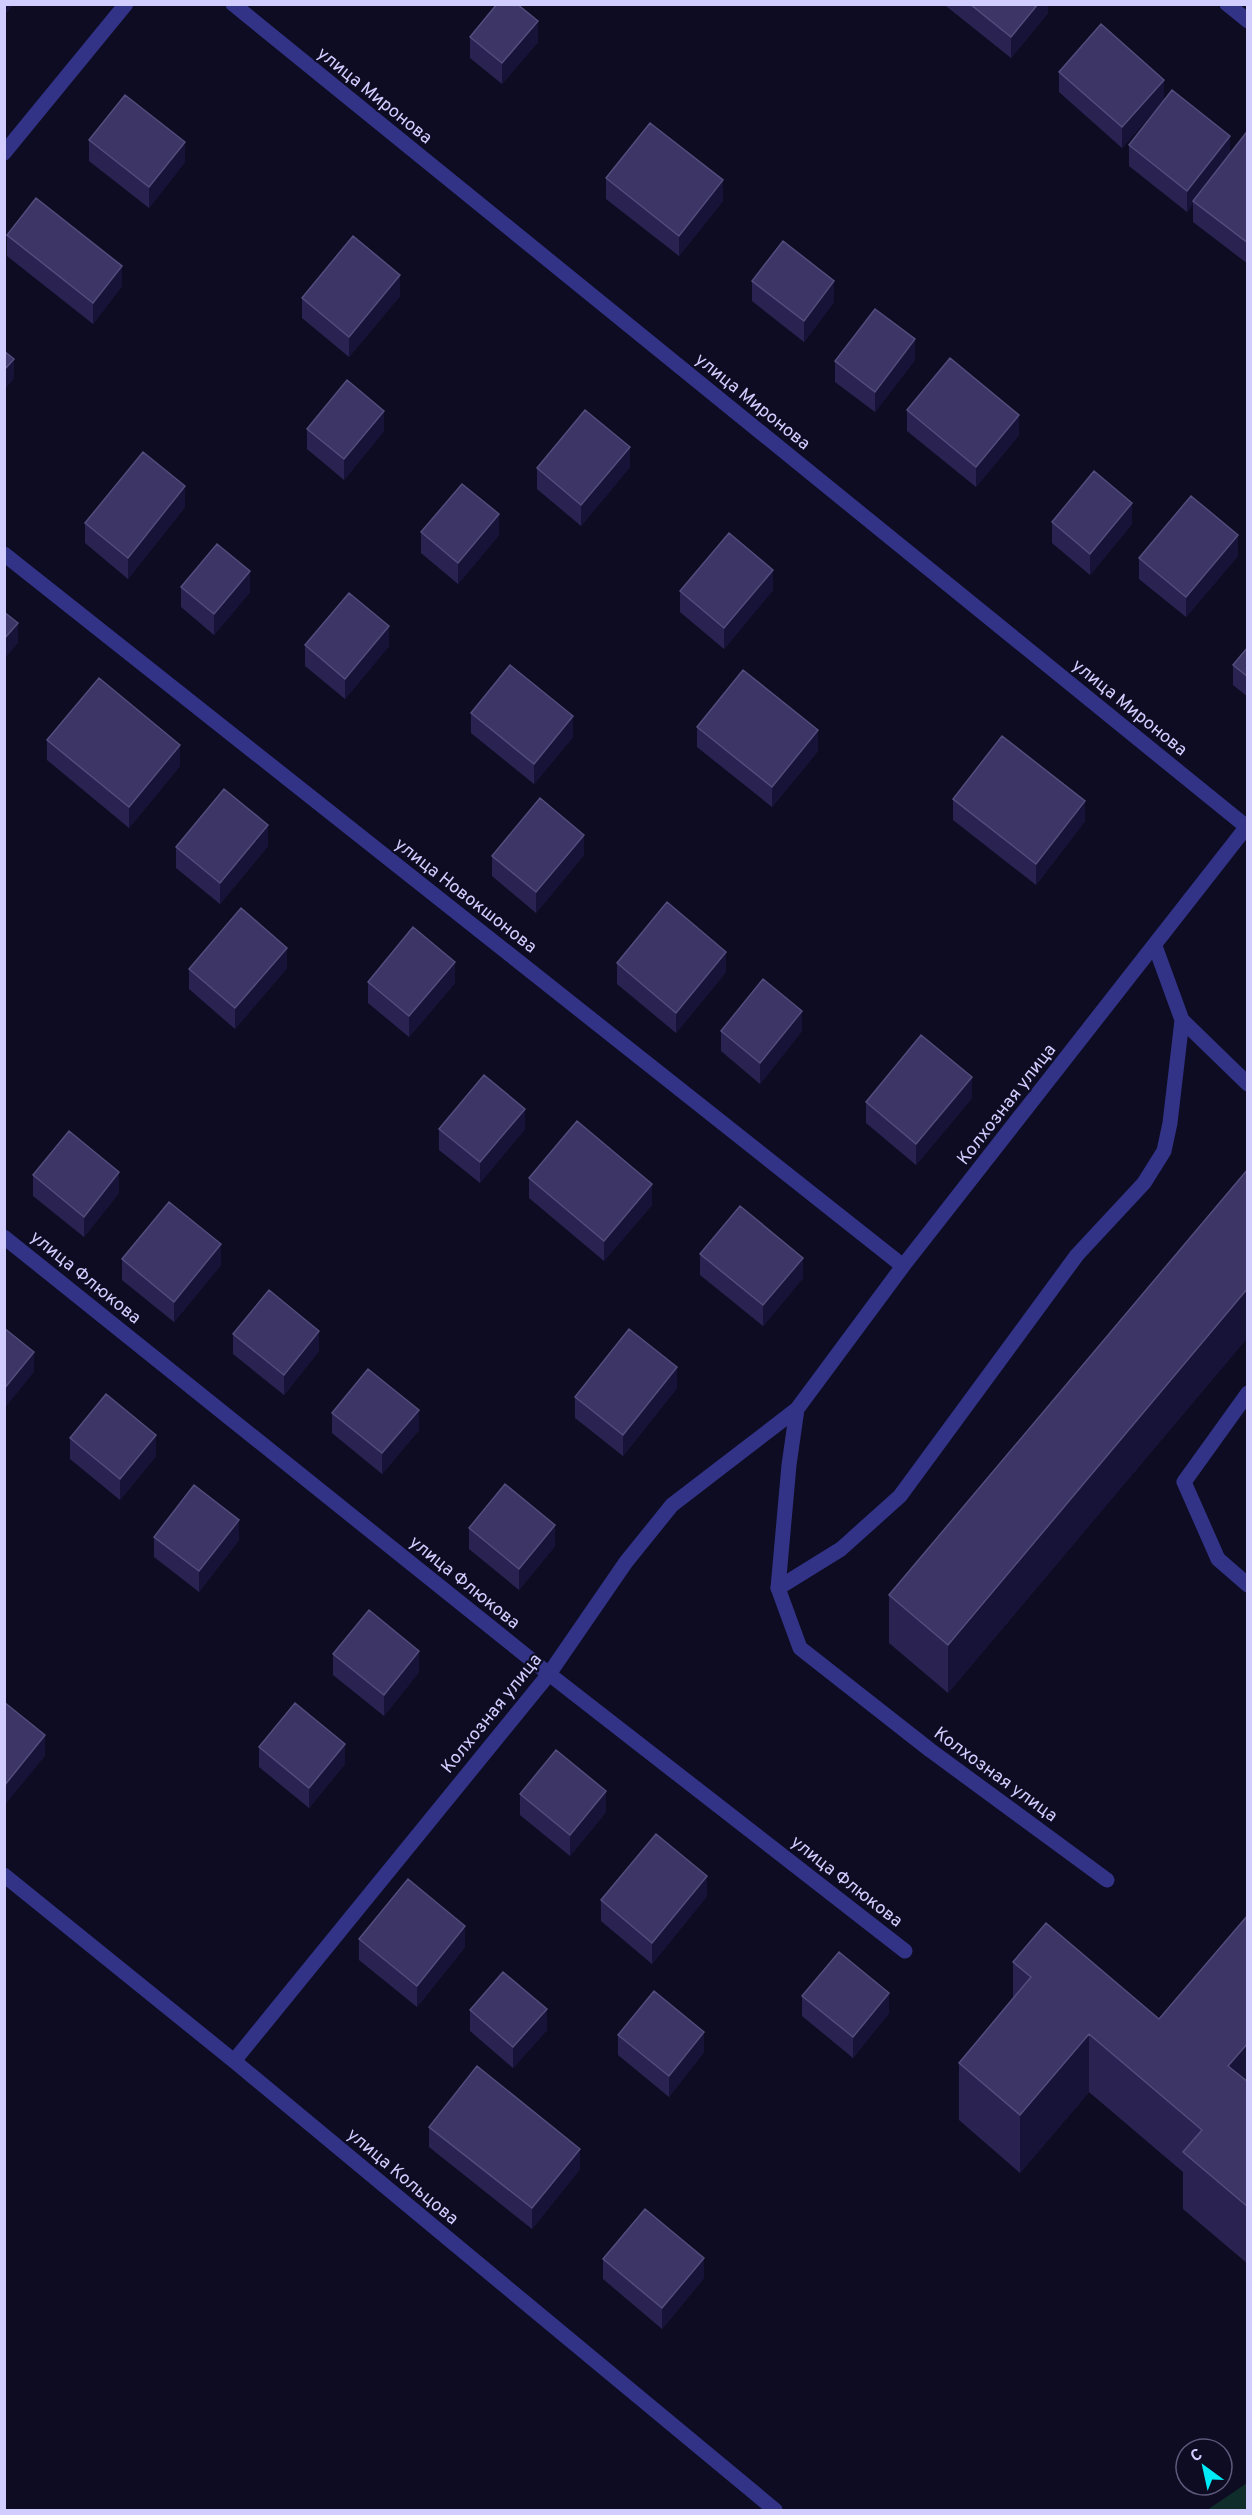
<svg xmlns="http://www.w3.org/2000/svg" width="1252" height="2515" font-family="Overpass,sans-serif">
	<style>
		.green { fill: #0e2d2b }
		.lines { fill: none; stroke-linecap: round; stroke-linejoin: round }
		.service { stroke: #323386; stroke-width: 15 }
		.minor { stroke: #323386; stroke-width: 15 }
		.wall { fill: #2a2352 }
		.shaded-wall { fill: #171237 }
		.building { fill: #3c3565; stroke: #534d7d; stroke-width: 1.5 }
		.labels { text-anchor: middle; stroke-width: 4.5; stroke-linejoin: round; paint-order: stroke }
		.street-label { font-size: 18px; fill: #d1cdff; stroke: #0e0c23 }
	</style>
	<rect width="100%" height="100%" fill="#0e0c23"/>
	<path class="green" d="M1247,2483V2510H1207Z"/>
	<g class="lines">
		<path class="service" d="M1155,946L1182,1020L1248,1084
			M1248,1393L1184,1482L1218,1559L1248,1585
			M778,1588L841,1549L900,1496L1077,1255L1144,1183L1164,1151L1170,1123L1182,1020"/>
		<path class="minor" d="M233,4L1248,828
			M1227,4L1248,21
			M4,153L126,4
			M4,554L903,1266
			M4,1237L549,1674L905,1951
			M797,1409L789,1465L778,1588L800,1648L930,1750L1107,1880
			M4,1875L234,2061L775,2510
			M234,2061L549,1674L626,1562L672,1505L797,1409L903,1266L1248,825"/>
	</g>
	<path class="wall" d="M946,4H1048V13L1011,58L946,6Z
		M470,37L538,42L502,84L470,58Z
		M1059,72L1164,100L1122,148L1059,92Z
		M1248,134V264L1193,222V204L1187,212L1129,166V145L1230,153Z
		M89,140L185,162L149,208L89,161Z
		M606,178L723,201L679,256L606,199Z
		M7,235L122,286L93,324L7,256Z
		M752,281L834,302L804,342L752,301Z
		M400,296L349,357L302,318V298Z
		M915,360L875,412L835,382V361Z
		M907,410L1019,435L976,487L907,431Z
		M307,429L384,431L344,480L307,449Z
		M630,467L581,526L537,489V468Z
		M185,507L128,579L85,543V523Z
		M1052,522L1132,524L1090,575L1052,543Z
		M421,532L499,535L458,584L421,553Z
		M1238,556L1186,617L1139,579V558Z
		M181,587L250,592L214,635L181,607Z
		M773,590L724,649L680,612V591Z
		M305,645L389,646L345,699L305,666Z
		M1248,647V697L1233,685V665Z
		M471,713L573,737L534,784L471,733Z
		M697,727L818,751L772,807L697,747Z
		M47,740L180,766L129,828L47,760Z
		M953,799L1085,821L1036,885L953,820Z
		M268,846L220,904L176,868V847Z
		M584,855L536,913L492,876V856Z
		M617,963L726,972L676,1033L617,984Z
		M287,968L235,1029L189,989V969Z
		M368,982L455,983L409,1037L368,1003Z
		M721,1031H802L760,1084L721,1051Z
		M972,1098L916,1165L866,1123V1102Z
		M439,1129H525L480,1183L439,1150Z
		M1248,1169V1337L948,1693L889,1643V1595Z
		M33,1175L119,1193L84,1237L33,1196Z
		M529,1178L652,1205L604,1261L529,1198Z
		M700,1254L803,1278L763,1326L700,1275Z
		M122,1259L221,1265L174,1322L122,1280Z
		M233,1334L319,1351L284,1395L233,1354Z
		M677,1388L623,1456L575,1418V1397Z
		M332,1413L419,1430L382,1474L332,1433Z
		M70,1438L156,1456L120,1500L70,1459Z
		M469,1528L555,1546L519,1590L469,1549Z
		M154,1537L239,1540L199,1592L154,1557Z
		M333,1654L419,1672L384,1716L333,1675Z
		M259,1747L345,1764L309,1808L259,1767Z
		M520,1794L606,1812L570,1856L520,1815Z
		M707,1896L652,1964L601,1921V1900Z
		M1248,1915V2264L1183,2209V2172L1089,2092L1020,2173L959,2120V2063L1013,1999V1962L1159,2019Z
		M359,1939L465,1947L417,2007L359,1960Z
		M802,1996L889,2013L853,2058L802,2016Z
		M470,2010L547,2030L513,2068L470,2031Z
		M618,2035L704,2052L669,2097L618,2055Z
		M429,2127L580,2169L532,2229L429,2147Z
		M603,2259L704,2278L662,2329L603,2279Z"/>
	<path class="shaded-wall" d="M4,4H14L4,16Z
		M1038,4H1048V13L1011,58V37Z
		M538,21V42L502,84V63Z
		M1164,80V100L1122,148V127Z
		M1230,136V156L1193,201V204L1187,212V191Z
		M185,142V162L149,208V187Z
		M723,180V201L679,256V236Z
		M122,266V286L93,324V303Z
		M400,275V296L349,357V337Z
		M834,281V302L804,342V321Z
		M915,339V360L875,412V392Z
		M14,359V379L4,390V370Z
		M384,411V431L344,480V459Z
		M1019,415V435L976,487V467Z
		M630,447V467L581,526V505Z
		M185,486V507L128,579V558Z
		M1132,503V524L1090,575V554Z
		M499,514V535L458,584V563Z
		M1238,535V556L1186,617V597Z
		M773,570V590L724,649V628Z
		M250,571V592L214,635V614Z
		M18,623V643L4,659V639Z
		M389,626V646L345,699V679Z
		M573,716V737L534,784V764Z
		M818,730V751L772,807V787Z
		M180,745V766L129,828V807Z
		M1085,801V821L1036,885V864Z
		M268,825V846L220,904V883Z
		M584,835V855L536,913V892Z
		M287,948V968L235,1029V1008Z
		M726,952V972L676,1033V1013Z
		M455,962V983L409,1037V1016Z
		M802,1011V1031L760,1084V1063Z
		M972,1077V1098L916,1165V1144Z
		M525,1109V1129L480,1183V1162Z
		M119,1172V1193L84,1237V1217Z
		M652,1184V1205L604,1261V1241Z
		M221,1244V1265L174,1322V1302Z
		M803,1258V1278L763,1326V1305Z
		M1248,1288V1337L948,1693V1645Z
		M319,1331V1351L284,1395V1375Z
		M34,1352V1372L4,1409V1389Z
		M677,1367V1388L623,1456V1435Z
		M419,1410V1430L382,1474V1453Z
		M156,1435V1456L120,1500V1479Z
		M239,1520V1540L199,1592V1571Z
		M555,1525V1546L519,1590V1569Z
		M419,1651V1672L384,1716V1695Z
		M45,1735V1756L4,1806V1786Z
		M345,1744V1764L309,1808V1788Z
		M606,1791V1812L570,1856V1835Z
		M707,1876V1896L652,1964V1943Z
		M465,1926V1947L417,2007V1986Z
		M889,1993V2013L853,2058V2037Z
		M547,2009V2030L513,2068V2047Z
		M704,2032V2052L669,2097V2076Z
		M1089,2034V2092L1020,2173V2115Z
		M1248,2043V2101L1228,2066Z
		M580,2149V2169L532,2229V2208Z
		M704,2258V2278L662,2329V2308Z"/>
	<path class="building" d="M497,4H517L538,21L502,63L470,37Z
		M970,4H1038L1011,37Z
		M1101,24L1164,80L1122,127L1059,72Z
		M1172,90L1230,136L1187,191L1129,145Z
		M125,95L185,142L149,187L89,140Z
		M650,123L723,180L679,236L606,178Z
		M1246,133L1248,134V243L1193,201Z
		M36,198L122,266L93,303L7,235Z
		M353,236L400,275L349,337L302,298Z
		M783,241L834,281L804,321L752,281Z
		M875,309L915,339L875,392L835,361Z
		M4,351L14,359L4,370Z
		M950,358L1019,415L976,467L907,410Z
		M347,380L384,411L344,459L307,429Z
		M585,410L630,447L581,505L537,468Z
		M143,452L185,486L128,558L85,523Z
		M1094,471L1132,503L1090,554L1052,522Z
		M462,484L499,514L458,563L421,532Z
		M1191,496L1238,535L1186,597L1139,558Z
		M729,533L773,570L724,628L680,591Z
		M217,544L250,571L214,614L181,587Z
		M349,593L389,626L345,679L305,645Z
		M4,612L18,623L4,639Z
		M1248,647V677L1233,665Z
		M510,665L573,716L534,764L471,713Z
		M743,670L818,730L772,787L697,727Z
		M99,678L180,745L129,807L47,740Z
		M1002,736L1085,801L1036,864L953,799Z
		M224,789L268,825L220,883L176,847Z
		M540,798L584,835L536,892L492,856Z
		M667,902L726,952L676,1013L617,963Z
		M241,908L287,948L235,1008L189,969Z
		M413,927L455,962L409,1016L368,982Z
		M763,979L802,1011L760,1063L721,1031Z
		M921,1035L972,1077L916,1144L866,1102Z
		M484,1075L525,1109L480,1162L439,1129Z
		M577,1121L652,1184L604,1241L529,1178Z
		M69,1131L119,1172L84,1217L33,1175Z
		M1248,1169V1288L948,1645L889,1595Z
		M169,1202L221,1244L174,1302L122,1259Z
		M740,1206L803,1258L763,1305L700,1254Z
		M269,1290L319,1331L284,1375L233,1334Z
		M4,1328L34,1352L4,1389Z
		M629,1329L677,1367L623,1435L575,1397Z
		M368,1369L419,1410L382,1453L332,1413Z
		M106,1394L156,1435L120,1479L70,1438Z
		M505,1484L555,1525L519,1569L469,1528Z
		M194,1485L239,1520L199,1571L154,1537Z
		M369,1610L419,1651L384,1695L333,1654Z
		M4,1702L45,1735L4,1786Z
		M295,1703L345,1744L309,1788L259,1747Z
		M556,1750L606,1791L570,1835L520,1794Z
		M656,1834L707,1876L652,1943L601,1900Z
		M408,1879L465,1926L417,1986L359,1939Z
		M1248,1915V2043L1228,2066L1248,2082V2207L1183,2152L1202,2130L1089,2034L1020,2115L959,2063L1031,1977L1013,1962L1046,1923L1159,2019Z
		M839,1952L889,1993L853,2037L802,1996Z
		M503,1972L547,2009L513,2047L470,2010Z
		M654,1991L704,2032L669,2076L618,2035Z
		M477,2066L580,2149L532,2208L429,2127Z
		M645,2209L704,2258L662,2308L603,2259Z"/>
	<g class="labels">
		<g class="street-label">
			<text transform="translate(375 95) rotate(39)" y="6">улица Миронова</text>
			<text transform="translate(753 401) rotate(39)" y="6">улица Миронова</text>
			<text transform="translate(1130 707) rotate(39)" y="6">улица Миронова</text>
			<text transform="translate(466 895) rotate(38)" y="6">улица Новокшонова</text>
			<text transform="translate(1006 1104) rotate(-52)" y="6">Колхозная улица</text>
			<text transform="translate(86 1277) rotate(39)" y="6">улица Флюкова</text>
			<text transform="translate(465 1582) rotate(39)" y="6">улица Флюкова</text>
			<text transform="translate(491 1713) rotate(-51)" y="6">Колхозная улица</text>
			<text transform="translate(996 1774) rotate(36)" y="6">Колхозная улица</text>
			<text transform="translate(847 1881) rotate(38)" y="6">улица Флюкова</text>
			<text transform="translate(403 2176) rotate(40)" y="6">улица Кольцова</text>
		</g>
	</g>
	<rect width="1252" height="2515" fill="none" stroke="#d1cdff" stroke-width="12"/>
	<g transform="translate(1204 2467) rotate(327)"><circle r="28" fill="#0e0c23" stroke="#5c597b" stroke-width="1.5"/>
	<path d="M0-4.5L10 22L0 15L-10 22Z" fill="#00ebf8"/>
	<text y="-9" font-size="16" font-weight="bold" text-anchor="middle" fill="#d1cdff">С</text>
	</g>
</svg>
